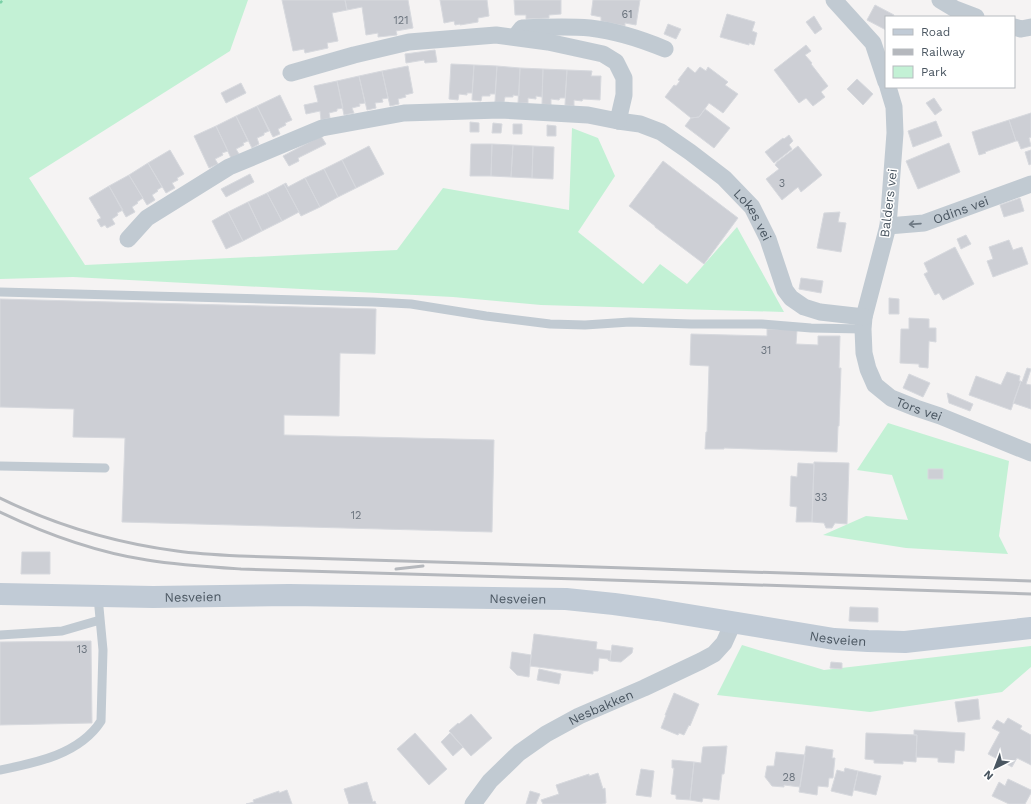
<svg xmlns="http://www.w3.org/2000/svg" width="1031" height="804" font-family="'Work Sans',sans-serif">
	<style>
		.green { fill: #c3f1d5 }
		.building { fill: #cdcfd5; stroke: #d7d9de }
		.lines { fill: none; stroke-linecap: round; stroke-linejoin: round }
		.path { stroke: #7ad0a6; stroke-width: 2.5; stroke-dasharray: 3 2; stroke-linecap: butt }
		.lane { stroke: #c1cad2; stroke-width: 9 }
		.street { stroke: #c1cad2; stroke-width: 17 }
		.secondary { stroke: #c1cbd6; stroke-width: 22 }
		.rail { stroke: #b5b8bd; stroke-width: 3 }
		.oneway { stroke: #6e7983 }
		.labels { text-anchor: middle; stroke-width: 3; stroke-linejoin: round; paint-order: stroke }
		.number-label { font-size: 11px; fill: #6b747e }
		.street-label { font-size: 13px; fill: #4a5661; stroke: #fff }
	</style>
	<rect width="100%" height="100%" fill="#f5f3f3"/>
	<path class="green" d="M0,0H248L230,51L29,178L85,265L397,250L443,188L569,210L572,128L598,138L615,176L578,232L643,284L660,264L687,284L737,227L784,312L541,305L453,297L73,277L0,279Z
		M888,423L1009,461L999,536L1008,554L906,548L823,535L866,516L908,520L892,475L857,470Z
		M742,645L824,670L1031,646V667L1002,692L870,712L717,695Z"/>
	<path class="building" d="M282,0H345L347,10L332,13L338,41L327,43L328,48L305,53L304,49L293,51Z
		M345,0H408L413,28L396,31L397,35L378,37V33L366,35L362,7L347,10Z
		M440,0H487L489,16L478,18V22L460,25V24L455,25L454,21L444,23Z
		M514,0H561V14L549,15V18L526,19V15H515Z
		M593,0H640L636,25L625,23V26L601,21V17L591,15Z
		M875,5L894,15L893,17H886V30L867,20Z
		M727,14L755,22L752,31L757,33L754,45L749,43V45L720,37Z
		M814,16L822,29L815,34L806,22Z
		M668,24L681,29L676,39L664,34Z
		M806,45L811,51L805,55L812,63L811,64L828,86L821,92L825,97L813,106L806,98L799,103L774,70Z
		M435,50L437,62L425,63L424,60L406,63L405,54Z
		M451,64L474,65L472,93H467V95L459,94L458,100L449,99Z
		M474,65L497,66L495,94H490V96H482L481,101L472,100Z
		M408,66L413,93L405,95L406,97L398,99L399,104L390,106L382,71Z
		M497,66L520,68L519,96L513,95V97H505L504,102H495Z
		M688,67L695,73L700,67L706,71L708,67L728,82L725,85L738,94L723,113L709,103L699,117L691,118L665,97L674,85L676,86L680,81L678,80Z
		M520,68L543,69L542,97L536,96V99L528,98V103H518Z
		M543,69L567,70L565,98H560L559,100L551,99V105L542,104Z
		M567,70L592,71L591,76H601L600,100L583,99L582,101L574,100V106L565,105Z
		M382,71L388,98L382,99L383,102L375,103L376,108L367,110L359,76Z
		M359,76L365,103L359,104L360,106L352,108L354,113L344,115L337,81Z
		M857,79L873,94L863,105L847,89Z
		M337,81L343,108L337,109V111L329,113L330,118L321,120L320,111L306,114L304,105L318,102L314,86Z
		M241,83L246,93L226,103L221,93Z
		M280,95L292,120L285,123L286,125L278,129L280,134L273,137L257,106Z
		M934,98L942,110L935,115L926,103Z
		M257,106L269,131L264,133V135L257,138L259,144L252,148L236,116Z
		M705,109L730,128L714,148L685,126L691,118L699,117Z
		M1031,113V137L1029,138L1031,146L1021,149L1018,141H1016L1009,120Z
		M236,116L248,141L243,143L244,145L236,149L239,154L231,158L216,126Z
		M1009,120L1016,141L985,152L986,153L979,155L972,132Z
		M936,121L942,136L913,147L908,131Z
		M470,122L479,123V132H470Z
		M493,123L502,124L501,133H492Z
		M513,124H522V134H513Z
		M547,125L556,126V136H547Z
		M216,126L228,151L222,153L223,155L215,159L218,164L209,168L194,136Z
		M789,135L793,141L789,145L792,149L774,163L765,152L783,138L784,139Z
		M321,136L326,144L298,158L299,161L289,166L283,156Z
		M949,143L960,172L918,189L906,161Z
		M471,144H492L491,176H470Z
		M492,144L513,145L511,177L491,176Z
		M513,145L533,146L532,178L511,177Z
		M369,146L384,174L356,188L342,160Z
		M533,146L554,147L553,179L532,178Z
		M798,146L822,175L801,192L798,187L782,200L766,179L779,169L775,165L777,162Z
		M170,150L184,174L177,178L178,180L172,183L175,188L166,193L148,163Z
		M1031,150V164L1029,165L1025,152Z
		M342,160L356,188L338,197L324,169Z
		M663,161L738,218L704,264L655,227V226L629,206Z
		M148,163L162,187L157,190L158,191L152,195L155,200L147,205L129,175Z
		M324,169L338,197L320,207L305,178Z
		M250,174L254,182L226,197L221,189Z
		M129,175L143,198L137,202L138,203L132,207L135,212L126,217L109,186Z
		M305,178L320,207L301,216L284,184L286,183L288,187Z
		M284,184L299,212L282,221L267,193Z
		M109,186L123,210L117,213L118,215L112,219L115,224L107,228L105,225L101,227L97,220L101,218L89,198Z
		M267,193L282,221L262,231L248,202Z
		M1020,198L1024,211L1004,217L1000,205Z
		M248,202L262,231L243,241L228,212Z
		M228,212L243,241L226,249L212,221Z
		M840,212L838,222L846,223L841,252L817,248L824,213Z
		M966,235L971,244L961,249L957,239Z
		M1009,240L1013,250L1022,247L1028,264L993,277L987,261L993,259L989,247Z
		M955,247L974,284L943,300L939,293L935,295L924,274L928,272L924,263Z
		M801,278L823,281L821,293L799,289Z
		M889,298L899,299V314H889Z
		M0,299L376,309L375,354L340,353L339,416L284,415V435L494,440L492,532L122,522L125,438L73,437L74,409L0,407Z
		M909,318L929,319V328H936V342L929,341L928,368L919,367V364L900,363L901,329H909Z
		M767,329L797,330L796,344L818,345V336H840L839,368H841L839,426H838L837,452L724,448V449H705L706,432H707L709,366L690,365L691,334L767,336Z
		M1027,368L1031,369L1026,384L1031,385V409L1013,403L1021,381L1022,382Z
		M1007,372L1020,376L1019,381H1021L1011,410L969,395L976,376L1001,385Z
		M909,374L930,383L923,397L903,388Z
		M947,393L973,404L970,411L949,403Z
		M814,462L849,463L847,524L835,523L832,528H826L824,523L812,522Z
		M798,463L814,464L812,522H796L797,507L790,506L791,476L797,477Z
		M928,469H943V479H928Z
		M22,552H50V574H21Z
		M850,607L878,608V622L849,621Z
		M534,634L597,642L596,649L611,651L610,661L608,660V659L599,658L598,671H593V674L530,666Z
		M91,641L92,723L0,725V642Z
		M612,645L633,648L632,653L621,662L610,661Z
		M512,652L531,655L529,677L517,675L510,668Z
		M831,662L842,663V669L830,668Z
		M539,669L561,674L559,684L537,680Z
		M674,693L699,704L690,726L689,725L684,735L679,733L678,735L661,728L666,715H665Z
		M978,699L980,719L958,722L955,702Z
		M471,714L492,738L471,756L449,731L458,723L459,724Z
		M1008,718L1022,726L1020,729L1031,735V765L1017,758L1012,767L988,754L1000,732L992,728L997,720L1004,724Z
		M914,730L965,733L964,751L955,750L954,763L938,762V758L916,757L917,735H914Z
		M415,733L447,769L429,785L397,749Z
		M450,733L463,747L453,756L441,742Z
		M866,733L917,735L916,762L903,761V764L874,763V760L865,759Z
		M727,746L724,774H722L719,800L703,798L702,802L690,800L694,762L701,763L703,747Z
		M806,746L833,750L832,758H835L833,778H829L828,787L818,786L817,795L799,792Z
		M776,752L805,755L800,787L784,785V787L772,786L765,777L767,766H774Z
		M672,760L694,762L690,800L676,799V795L671,794L674,768H672Z
		M845,768L858,771L852,796L831,791L837,770L844,772Z
		M641,769L654,771L651,797L636,795Z
		M858,771L881,776L876,795L854,790Z
		M598,773L603,789L605,788L606,803L602,804H543L541,800L559,794L556,785L589,774V776Z
		M1008,779L1031,790V793L1025,804H1009L992,796L999,782L1005,786Z
		M367,782L373,802L375,801L376,804H349L344,789Z
		M287,790L292,804H246L254,802L253,800L279,791V793Z
		M530,791L540,794L536,804H526Z"/>
	<g class="lines">
		<path class="path" d="M0,3L3,0"/>
		<path class="lane" d="M0,292L373,302L411,304L486,316L550,324L585,325L630,322L691,324H762L811,328L863,329
			M0,466L105,468
			M0,635L62,631L100,620
			M0,770C36,763 80,754 101,721L103,650L98,597"/>
		<g class="street">
			<path d="M834,0L873,43L886,82"/>
			<path d="M940,0L955,9L976,17"/>
			<path d="M1014,27L1021,29L1031,27"/>
			<path d="M515,37L522,28C545,27 567,26 590,28C616,31 641,39 665,49"/>
			<path id="s1" d="M888,87L894,107L895,133L888,226L864,317L863,329L864,353L868,369L875,385L891,398L916,408L940,416L1031,453"/>
			<path id="s2" d="M618,121L640,124L661,132L690,152L724,178L752,207L768,239L785,290L791,298L804,307L820,312L864,317"/>
			<path id="s3" d="M888,226L924,223L1031,184"/>
			<path d="M128,239L147,218L229,167L322,128L404,113L500,110L588,115L618,121L624,95V78L616,62L603,54L548,42L496,35L409,42L354,55L291,73"/>
			<path id="s4" d="M473,804L490,781L519,753L546,734L579,716L644,688L701,661L714,654L724,643L733,623"/>
		</g>
		<path class="secondary" id="s5" d="M0,594L153,597L289,595L566,599L614,604L658,610L834,639L868,641L905,642L1031,628"/>
		<path class="rail" d="M0,498C55,525 116,543 177,551C198,554 220,555 241,556L565,566L1031,581
			M0,512C46,534 96,552 147,560C178,565 210,567 241,569L579,579L1031,594
			M396,569L423,566"/>
	</g>
	<defs><path id="oneway-shaft" d="M-6 0H5M1.5-3L5.5 0L1.5 3" fill="none" stroke-width="1.6" stroke-linecap="round" stroke-linejoin="round"/></defs>
	<use class="oneway" href="#oneway-shaft" transform="translate(915 224) rotate(176)"/>
	<g class="labels">
		<g class="number-label">
			<text x="627" y="18">61</text>
			<text x="401" y="24">121</text>
			<text x="782" y="187">3</text>
			<text x="766" y="354">31</text>
			<text x="821" y="501">33</text>
			<text x="356" y="519">12</text>
			<text x="82" y="653">13</text>
			<text x="789" y="781">28</text>
		</g>
		<g class="street-label">
			<text transform="translate(888 203) rotate(-83)" y="5">Balders vei</text>
			<text dy="5" stroke="none"><textPath href="#s3" startOffset="75">Odins vei</textPath></text>
			<text dy="5" stroke="none"><textPath href="#s2" startOffset="170">Lokes vei</textPath></text>
			<text dy="5" stroke="none"><textPath href="#s1" startOffset="355">Tors vei</textPath></text>
			<text dy="5" stroke="none"><textPath href="#s5" startOffset="193">Nesveien</textPath></text>
			<text dy="5" stroke="none"><textPath href="#s5" startOffset="518">Nesveien</textPath></text>
			<text dy="5" stroke="none"><textPath href="#s5" startOffset="841">Nesveien</textPath></text>
			<text dy="5" stroke="none"><textPath href="#s4" startOffset="163">Nesbakken</textPath></text>
		</g>
	</g>
	<rect x="885" y="16" width="130" height="72" fill="#ffffff" stroke="#b7bbc0"/>
	<rect x="893" y="29" width="20" height="6" fill="#c1cbd6" stroke="#b7bbc0"/>
	<text x="921" y="36" font-size="12" fill="#4a5661">Road</text>
	<rect x="893" y="49" width="20" height="6" fill="#b5b8bd" stroke="#b7bbc0"/>
	<text x="921" y="56" font-size="12" fill="#4a5661">Railway</text>
	<rect x="893" y="66" width="20" height="12" fill="#c3f1d5" stroke="#b7bbc0"/>
	<text x="921" y="76" font-size="12" fill="#4a5661">Park</text>
	<g transform="translate(995 768) rotate(222)" stroke="#ffffff" stroke-width="3" paint-order="stroke">
	<path d="M0-3L7 15L0 10L-7 15Z" fill="#4a5661"/>
	<text y="-6" font-size="11" font-weight="bold" text-anchor="middle" fill="#4a5661">N</text>
	</g>
</svg>
